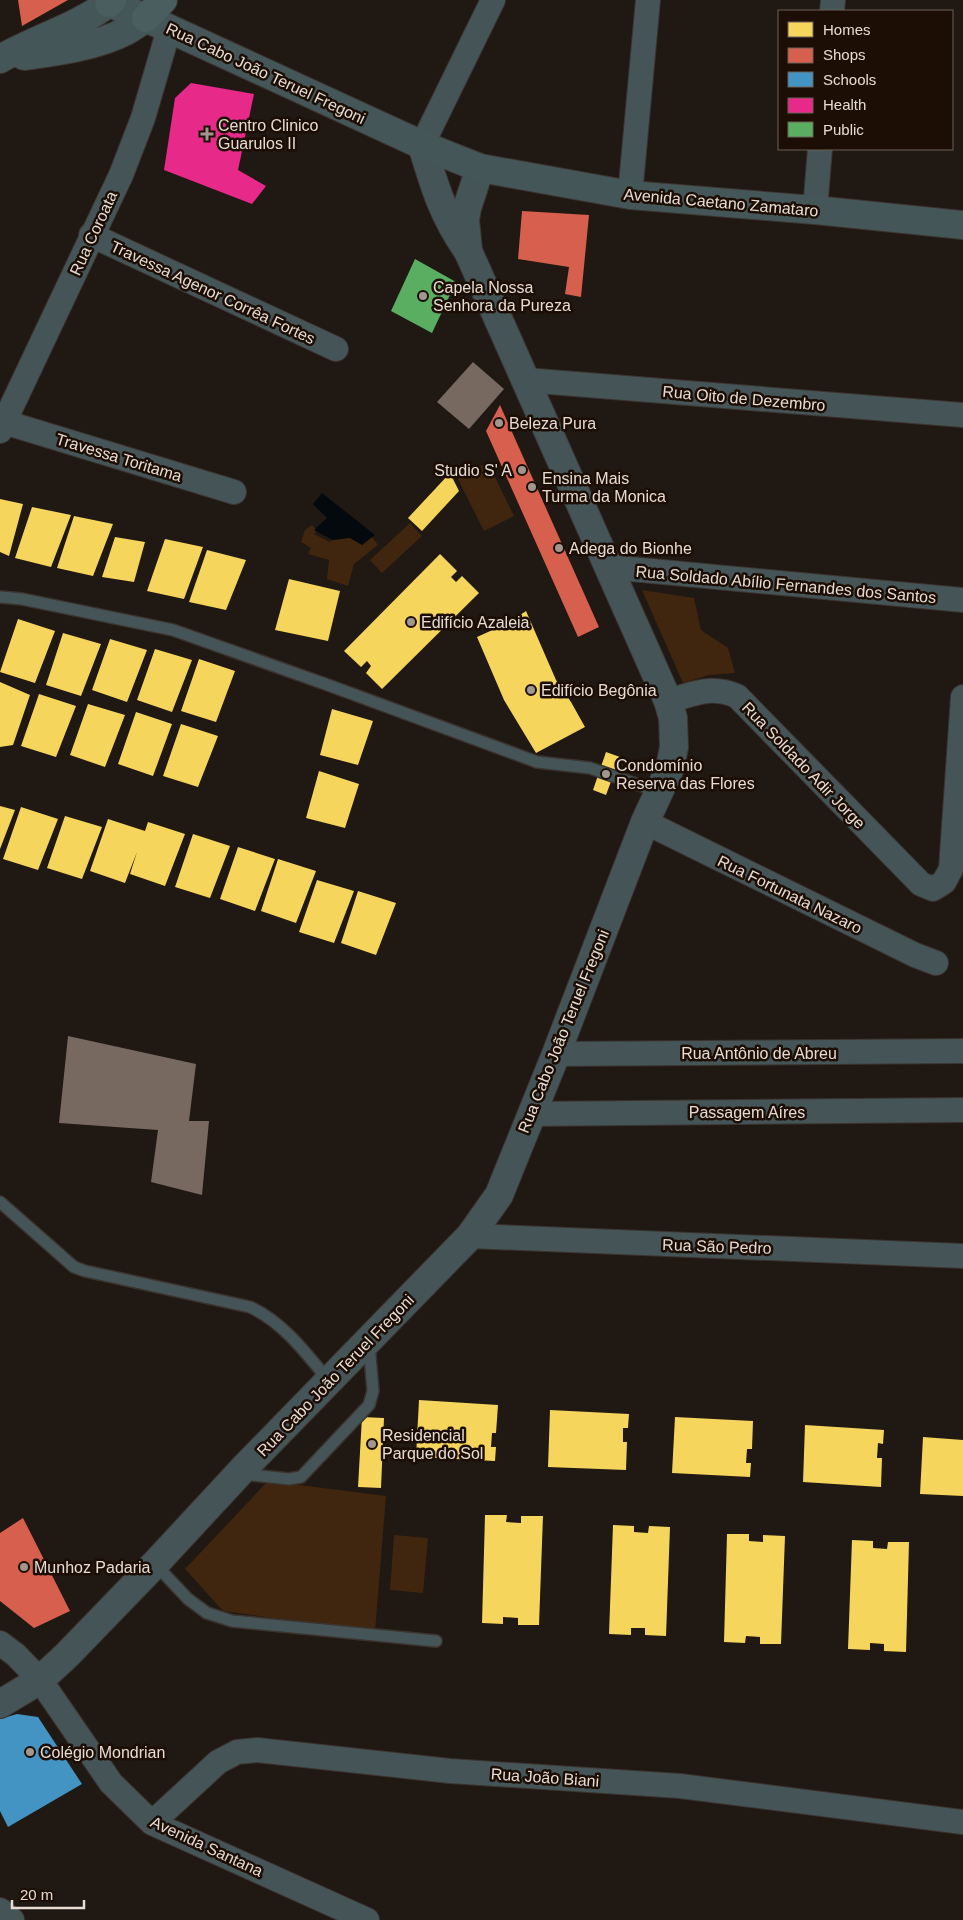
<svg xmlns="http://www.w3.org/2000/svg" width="963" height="1920" font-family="Arial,sans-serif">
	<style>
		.green { fill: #40250f }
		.water { fill: #03090c }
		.homes { fill: #f6d55c }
		.shops { fill: #d6604d }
		.schools { fill: #4393c3 }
		.health { fill: #e7298a }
		.public { fill: #5aae61 }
		.building { fill: #776960 }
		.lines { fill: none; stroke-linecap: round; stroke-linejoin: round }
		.service-casing { stroke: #3b332e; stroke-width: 14 }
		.minor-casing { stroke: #3b332e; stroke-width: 26 }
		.tertiary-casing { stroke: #3b332e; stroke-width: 30 }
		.secondary-casing { stroke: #3b332e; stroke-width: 30 }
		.primary-casing { stroke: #3b332e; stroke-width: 30 }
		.service { stroke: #455457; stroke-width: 11 }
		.minor { stroke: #455457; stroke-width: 24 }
		.tertiary { stroke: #455457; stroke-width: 28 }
		.secondary { stroke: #455658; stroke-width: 28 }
		.primary { stroke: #4a5e60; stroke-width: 28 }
		.poi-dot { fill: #a19790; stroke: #1c0e04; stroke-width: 2 }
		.labels { text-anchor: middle; stroke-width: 5; stroke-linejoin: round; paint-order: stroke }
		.street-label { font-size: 16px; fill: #e6dcd4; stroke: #1c0e04 }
		.poi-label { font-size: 16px; fill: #e6dcd4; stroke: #1c0e04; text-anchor: start }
	</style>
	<rect width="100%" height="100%" fill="#201812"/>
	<path class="green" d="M488,463L514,516L484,531L457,477Z
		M410,523L422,536L382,573L370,560Z
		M312,525L317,530L314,534L330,542L335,538L372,537L378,545L354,564L348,586L327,579L329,560L308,554L311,548L301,542L305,530Z
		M642,590L694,598L701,630L728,648L735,673L709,675L683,683Z
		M268,1481L386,1496L375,1632L223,1611L185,1569Z
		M394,1535L428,1538L423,1593L390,1590Z"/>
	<path class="water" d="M322,493L375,535L362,545L350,538L333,540L314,530L327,518L313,504Z"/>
	<path class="homes" d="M450,473L459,491L422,531L408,518Z
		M0,499L23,504L9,556L0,552Z
		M32,507L71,515L51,567L15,558Z
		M74,516L113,524L93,576L57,568Z
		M115,537L145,542L134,582L102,577Z
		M165,539L203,547L184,599L147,591Z
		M207,550L246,560L226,610L189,602Z
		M440,554L457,571L451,577L456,582L462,576L479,593L382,689L366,673L371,666L367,661L361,667L344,651Z
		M289,579L340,591L328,641L275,630Z
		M526,611L556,680L571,702L585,727L536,753L504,700L477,637L510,622Z
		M18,619L55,631L35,683L0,672Z
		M63,633L101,644L81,696L46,685Z
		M110,639L147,650L127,702L92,690Z
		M155,649L192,660L172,712L137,700Z
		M199,659L235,671L216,722L181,711Z
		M0,682L30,695L13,745L0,747Z
		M39,694L76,706L56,757L21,746Z
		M88,704L125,715L105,767L70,755Z
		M332,709L373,721L358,765L320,755Z
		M136,712L172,724L153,776L118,764Z
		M181,724L218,736L198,787L163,776Z
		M606,752L620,757L606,795L593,790Z
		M319,771L359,784L345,828L306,818Z
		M0,806L15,810L0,849Z
		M21,807L58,819L38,870L3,859Z
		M65,816L102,827L82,879L47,868Z
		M108,819L145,831L148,822L185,834L165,886L130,874L137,852L125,883L90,871Z
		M193,834L230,846L210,898L175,887Z
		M238,847L275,859L255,911L220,899Z
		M278,859L316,871L296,923L261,911Z
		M317,880L354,891L334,943L299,932Z
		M358,891L396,903L376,955L341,943Z
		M419,1400L498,1405L496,1433H492L491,1447H496L495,1461L416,1457Z
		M550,1410L629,1414L628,1428H623V1442H627L626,1470L548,1467Z
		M362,1417L384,1418L381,1488L358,1487Z
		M675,1417L753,1421L752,1449H747L746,1463H751L750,1477L672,1473Z
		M805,1425L884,1430L883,1444L878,1443L877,1458H882L881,1487L803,1482Z
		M923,1437L963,1440V1496L920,1494Z
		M485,1515H507L506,1522L521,1523V1516H543L539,1625H518V1618L503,1617V1624L482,1623Z
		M613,1525L634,1526V1532L648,1533L649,1526L670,1527L666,1636L645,1635V1628H631V1635L609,1634Z
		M727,1534H749V1541L763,1542V1535L785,1536L781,1644H760V1637L746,1636L745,1643L724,1642Z
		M852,1540L873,1541V1548L887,1549L888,1542H909L906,1652L884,1651V1644L870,1643V1650L848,1649Z"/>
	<path class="shops" d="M18,0H68L22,26Z
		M522,211L589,215L581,297L565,294L569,267L518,259Z
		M500,405L599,627L578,637L486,431Z
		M23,1518L70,1611L34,1628L0,1601V1533Z"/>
	<path class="schools" d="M17,1714L38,1717L82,1784L8,1827L0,1811V1719Z"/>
	<path class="health" d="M191,83L254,94L238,170L266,186L252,204L164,170L175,98Z"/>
	<path class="public" d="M415,259L456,282L432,333L391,311Z"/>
	<path class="building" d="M473,362L504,389L469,429L437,402Z
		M68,1036L196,1064L189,1121H209L202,1195L151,1182L158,1130L59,1123Z"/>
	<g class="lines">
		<g class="service-casing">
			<path id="service" d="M0,597L22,599L173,630L328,685L537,762L590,768L659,792
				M0,1202L74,1267L85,1271L250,1307C283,1322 306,1353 329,1381
				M243,1474L289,1479L301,1477L369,1405L373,1391L369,1344
				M155,1564L188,1599L207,1613L232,1621L436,1641"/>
		</g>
		<g class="minor-casing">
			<path id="minor" d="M832,11L833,0
				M422,145L493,0
				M630,195L648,0
				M815,210L820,149
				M91,235L336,349
				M525,380L963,415
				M4,422L234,492
				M0,431L121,175L143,118L169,29
				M609,567L963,600
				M668,701C694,694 710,685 737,696L921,884L933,889L944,882L951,869L963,697
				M645,822L915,955L936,963
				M556,1054L963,1051
				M531,1114L963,1110
				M470,1236L963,1256
				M0,1643L16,1655L40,1680L111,1783L152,1823L367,1920
				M152,1823L218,1762L237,1752L257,1750L450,1771L680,1786L963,1822
				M0,1910L12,1920"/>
		</g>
		<g class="tertiary-casing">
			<path id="tertiary" d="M468,250L465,220L467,208L480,168
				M0,1704L40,1680L67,1655L155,1564L244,1468L470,1236L499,1195L556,1054L645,822L670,768L674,747L673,718L668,701L468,251C443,216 434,185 422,145"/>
		</g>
		<g class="secondary-casing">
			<path id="secondary" d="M24,56C56,52 98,46 126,31C133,27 140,22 146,18
				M0,59C37,38 75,28 109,3L146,18L422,145L480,168L630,195L815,210L963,225"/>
		</g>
		<g class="primary-casing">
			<path id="primary" d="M109,3L112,0
				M146,18L163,0"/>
		</g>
		<use href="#service" class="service"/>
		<use href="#minor" class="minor"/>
		<use href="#tertiary" class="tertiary"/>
		<use href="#secondary" class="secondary"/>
		<use href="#primary" class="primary"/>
	</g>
	<g class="poi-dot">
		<path d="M204.5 126.5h5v5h5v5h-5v5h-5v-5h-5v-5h5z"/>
		<circle cx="423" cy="296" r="5"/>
		<circle cx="499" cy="423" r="5"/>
		<circle cx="522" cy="470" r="5"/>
		<circle cx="532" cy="487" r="5"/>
		<circle cx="559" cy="548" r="5"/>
		<circle cx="411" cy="622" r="5"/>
		<circle cx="531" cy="690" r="5"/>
		<circle cx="606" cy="774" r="5"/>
		<circle cx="372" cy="1444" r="5"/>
		<circle cx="24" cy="1567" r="5"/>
		<circle cx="30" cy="1752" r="5"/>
	</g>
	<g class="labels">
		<g class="street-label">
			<text transform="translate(266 73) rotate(25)" y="6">Rua Cabo João Teruel Fregoni</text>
			<text transform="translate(721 202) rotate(5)" y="6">Avenida Caetano Zamataro</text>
			<text transform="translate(93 233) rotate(-65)" y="6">Rua Coroata</text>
			<text transform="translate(213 292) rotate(25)" y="6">Travessa Agenor Corrêa Fortes</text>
			<text transform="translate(744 398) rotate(5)" y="6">Rua Oito de Dezembro</text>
			<text transform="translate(119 457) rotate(17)" y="6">Travessa Toritama</text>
			<text transform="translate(786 584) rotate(5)" y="6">Rua Soldado Abílio Fernandes dos Santos</text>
			<text transform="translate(804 765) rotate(46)" y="6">Rua Soldado Adir Jorge</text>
			<text transform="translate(790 894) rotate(26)" y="6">Rua Fortunata Nazaro</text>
			<text transform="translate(563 1031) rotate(-68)" y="6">Rua Cabo João Teruel Fregoni</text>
			<text x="759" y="1059">Rua Antônio de Abreu</text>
			<text x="747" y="1118">Passagem Aíres</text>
			<text transform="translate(717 1246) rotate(2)" y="6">Rua São Pedro</text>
			<text transform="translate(335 1375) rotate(-46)" y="6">Rua Cabo João Teruel Fregoni</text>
			<text transform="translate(545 1777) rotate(4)" y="6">Rua João Biani</text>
			<text transform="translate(207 1846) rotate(25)" y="6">Avenida Santana</text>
		</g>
		<g class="poi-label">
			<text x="218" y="131">Centro Clinico<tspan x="218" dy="18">Guarulos II</tspan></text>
			<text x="433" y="293">Capela Nossa<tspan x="433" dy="18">Senhora da Pureza</tspan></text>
			<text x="509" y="429">Beleza Pura</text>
			<text x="512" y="476" text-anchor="end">Studio S' A</text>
			<text x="542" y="484">Ensina Mais<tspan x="542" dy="18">Turma da Monica</tspan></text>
			<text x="569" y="554">Adega do Bionhe</text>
			<text x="421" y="628">Edifício Azaleia</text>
			<text x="541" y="696">Edifício Begônia</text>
			<text x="616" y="771">Condomínio<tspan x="616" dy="18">Reserva das Flores</tspan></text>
			<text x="382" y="1441">Residencial<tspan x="382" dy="18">Parque do Sol</tspan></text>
			<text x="34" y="1573">Munhoz Padaria</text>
			<text x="40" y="1758">Colégio Mondrian</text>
		</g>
	</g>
	<rect x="778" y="10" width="175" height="140" fill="#1c0e04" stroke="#6d6057"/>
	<rect x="788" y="22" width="25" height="15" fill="#f6d55c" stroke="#6d6057"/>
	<text x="823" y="35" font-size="15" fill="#e6dcd4">Homes</text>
	<rect x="788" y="48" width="25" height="15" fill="#d6604d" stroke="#6d6057"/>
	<text x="823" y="60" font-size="15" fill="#e6dcd4">Shops</text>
	<rect x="788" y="72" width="25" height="15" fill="#4393c3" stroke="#6d6057"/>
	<text x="823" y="85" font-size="15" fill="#e6dcd4">Schools</text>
	<rect x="788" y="98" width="25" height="15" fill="#e7298a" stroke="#6d6057"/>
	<text x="823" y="110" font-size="15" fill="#e6dcd4">Health</text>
	<rect x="788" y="122" width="25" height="15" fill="#5aae61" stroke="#6d6057"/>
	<text x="823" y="135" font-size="15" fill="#e6dcd4">Public</text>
	<path d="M12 1900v8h72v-8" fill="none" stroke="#e6dcd4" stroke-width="2.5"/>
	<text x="20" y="1900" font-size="15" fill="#e6dcd4" stroke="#1c0e04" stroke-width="4" paint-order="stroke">20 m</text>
</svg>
